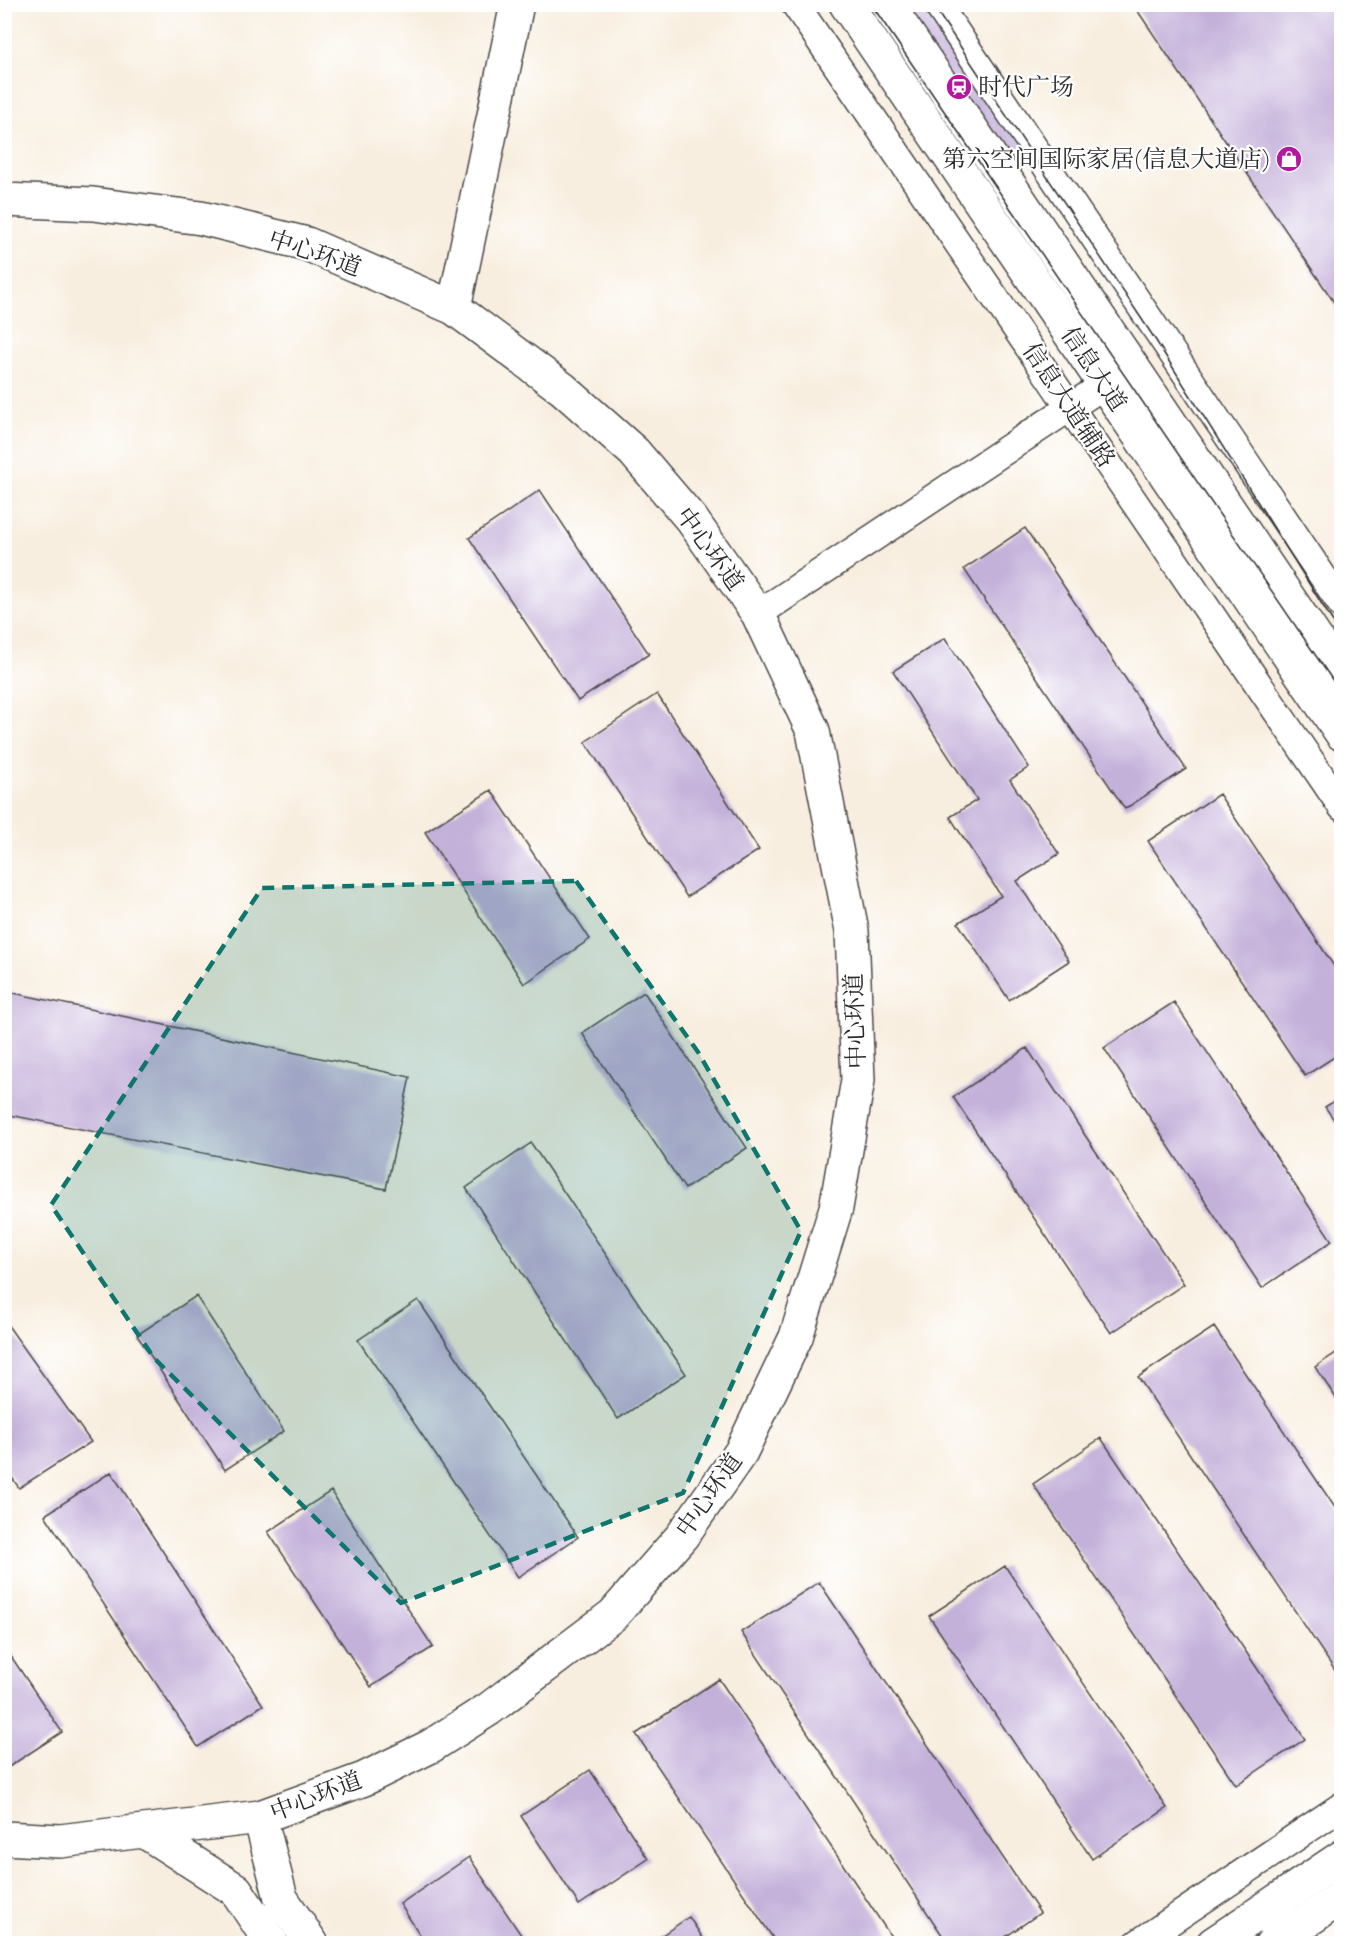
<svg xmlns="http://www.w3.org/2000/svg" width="1346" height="1948" font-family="'Sorts Mill Goudy','Noto Serif SC',serif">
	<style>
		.building { fill: #c4b1da }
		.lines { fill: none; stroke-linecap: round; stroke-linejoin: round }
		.street-casing { stroke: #4a4846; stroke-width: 30 }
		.secondary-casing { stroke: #4a4846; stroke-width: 36 }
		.street { stroke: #fff; stroke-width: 27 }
		.secondary { stroke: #fff; stroke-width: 33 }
		.tram { stroke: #2b2b2b; stroke-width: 1.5 }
		.marked { fill: #0f766e; fill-opacity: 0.2; stroke: #0f766e; stroke-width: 4.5; stroke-dasharray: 12 8; stroke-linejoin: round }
		.labels { text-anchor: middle; stroke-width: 4.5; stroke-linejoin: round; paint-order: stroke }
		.poi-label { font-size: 24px; fill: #2b2b2b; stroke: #fff; text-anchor: start }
		.street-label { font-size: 24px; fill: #2b2b2b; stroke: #fff }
	</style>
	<rect width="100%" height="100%" fill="#fff"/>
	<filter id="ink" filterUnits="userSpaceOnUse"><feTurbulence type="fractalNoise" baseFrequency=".0167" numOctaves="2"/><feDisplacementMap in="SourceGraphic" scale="12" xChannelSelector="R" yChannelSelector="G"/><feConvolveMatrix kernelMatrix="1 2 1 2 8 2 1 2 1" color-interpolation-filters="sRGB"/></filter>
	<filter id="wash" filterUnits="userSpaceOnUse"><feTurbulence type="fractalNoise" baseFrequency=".008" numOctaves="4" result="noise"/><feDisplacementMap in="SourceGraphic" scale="24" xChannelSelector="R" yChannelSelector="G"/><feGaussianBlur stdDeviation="1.35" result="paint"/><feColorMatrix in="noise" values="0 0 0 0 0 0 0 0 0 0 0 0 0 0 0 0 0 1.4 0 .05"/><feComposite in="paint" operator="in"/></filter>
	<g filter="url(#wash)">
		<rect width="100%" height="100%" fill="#f8eedf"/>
		<g id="blocks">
			<path class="building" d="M911,4H927L1027,131L1022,161L1001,174L975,166L894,43V16Z
				M1133,4H1342V314Z
				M540,490L649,654L578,701L469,538Z
				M1025,528L1186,769L1125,809L964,569Z
				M945,638L1029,767L1010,780L1059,854L1017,881L1069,961L1009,1000L958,923L1001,896L950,817L977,800L893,671Z
				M657,694L759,850L687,897L585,742Z
				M491,790L590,939L524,984L425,832Z
				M1219,794L1342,978V1052L1305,1076L1148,841Z
				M4,991L410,1077L386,1189L4,1114Z
				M644,992L747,1148L685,1189L582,1033Z
				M1174,1002L1332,1241L1262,1288L1104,1048Z
				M1027,1048L1184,1284L1111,1333L953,1097Z
				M1342,1096V1131L1325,1107Z
				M531,1143L686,1374L618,1419L466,1188Z
				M196,1296L284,1431L225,1470L137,1335Z
				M418,1300L578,1537L518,1577L358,1340Z
				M4,1320L91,1442L19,1488L4,1466Z
				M1214,1327L1342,1518V1681L1138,1377Z
				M1342,1349V1407L1315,1367Z
				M1101,1438L1305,1739L1236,1785L1033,1484Z
				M111,1472L263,1705L198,1747L45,1515Z
				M331,1491L433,1647L371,1687L268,1532Z
				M1005,1566L1167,1808L1092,1859L929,1616Z
				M819,1582L1040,1913L995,1944H948L741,1632Z
				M4,1646L62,1732L4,1770Z
				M719,1679L896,1944H777L636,1734Z
				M590,1770L648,1859L579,1905L521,1816Z
				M469,1857L527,1944H426L400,1904Z
				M689,1917L707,1944H649Z"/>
		</g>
	</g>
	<g filter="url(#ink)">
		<use href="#blocks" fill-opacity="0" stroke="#4a4846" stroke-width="1.5"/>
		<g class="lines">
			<g class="street-casing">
				<path id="street" d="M795,4L1342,807
					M937,4L1342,605
					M758,614L1122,373
					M1137,1944L1342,1806"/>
			</g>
			<g class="secondary-casing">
				<path id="secondary" d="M846,4L1342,734
					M887,4L1342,677
					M4,200L93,204L201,218L307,244L454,308L563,389L634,452L692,520L758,614L813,731L852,931L858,1080L836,1208L796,1337L741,1452L682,1536L613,1615L489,1709L431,1746L364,1779L260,1817L60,1841L4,1838
					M454,308L517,4
					M260,1817L281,1898L312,1944
					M144,1831L236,1890L272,1944
					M1213,1944L1342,1857
					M1272,1944L1342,1897"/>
			</g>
			<use href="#street" class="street"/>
			<use href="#secondary" class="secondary"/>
			<path class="tram" d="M871,4L1342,694
				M932,4L1153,336L1342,636"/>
		</g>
	</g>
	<path class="marked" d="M576,881L698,1052L801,1231L683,1493L401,1603L154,1358L51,1205L262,888Z"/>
	<defs>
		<g id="station-disc" transform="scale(1.35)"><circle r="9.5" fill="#b5179e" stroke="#fff"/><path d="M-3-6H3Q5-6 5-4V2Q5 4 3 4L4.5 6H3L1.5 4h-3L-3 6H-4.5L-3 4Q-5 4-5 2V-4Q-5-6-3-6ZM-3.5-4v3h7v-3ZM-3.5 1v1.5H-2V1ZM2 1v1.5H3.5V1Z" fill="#fff"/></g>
		<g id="shop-disc" transform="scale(1.35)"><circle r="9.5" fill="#b5179e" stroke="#fff"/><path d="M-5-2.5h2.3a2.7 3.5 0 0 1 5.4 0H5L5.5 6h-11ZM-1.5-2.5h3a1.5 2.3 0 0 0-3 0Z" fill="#fff"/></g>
	</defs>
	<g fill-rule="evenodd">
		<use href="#station-disc" x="959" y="87"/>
		<use href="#shop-disc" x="1289" y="159"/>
	</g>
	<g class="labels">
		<g class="poi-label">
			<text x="978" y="95">时代广场</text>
			<text x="1270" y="167" text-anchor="end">第六空间国际家居(信息大道店)</text>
		</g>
		<g class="street-label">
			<text transform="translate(315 253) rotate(19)" y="8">中心环道</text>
			<text transform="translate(1094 369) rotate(56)" y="8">信息大道</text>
			<text transform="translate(1069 405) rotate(56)" y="8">信息大道辅路</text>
			<text transform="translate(710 549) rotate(54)" y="8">中心环道</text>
			<text transform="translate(855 1021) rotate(-92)" y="8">中心环道</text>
			<text transform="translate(709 1495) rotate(-55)" y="8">中心环道</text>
			<text transform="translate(316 1796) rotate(-21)" y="8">中心环道</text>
		</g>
	</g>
	<rect width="1346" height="1948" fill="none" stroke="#fff" stroke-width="24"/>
</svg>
